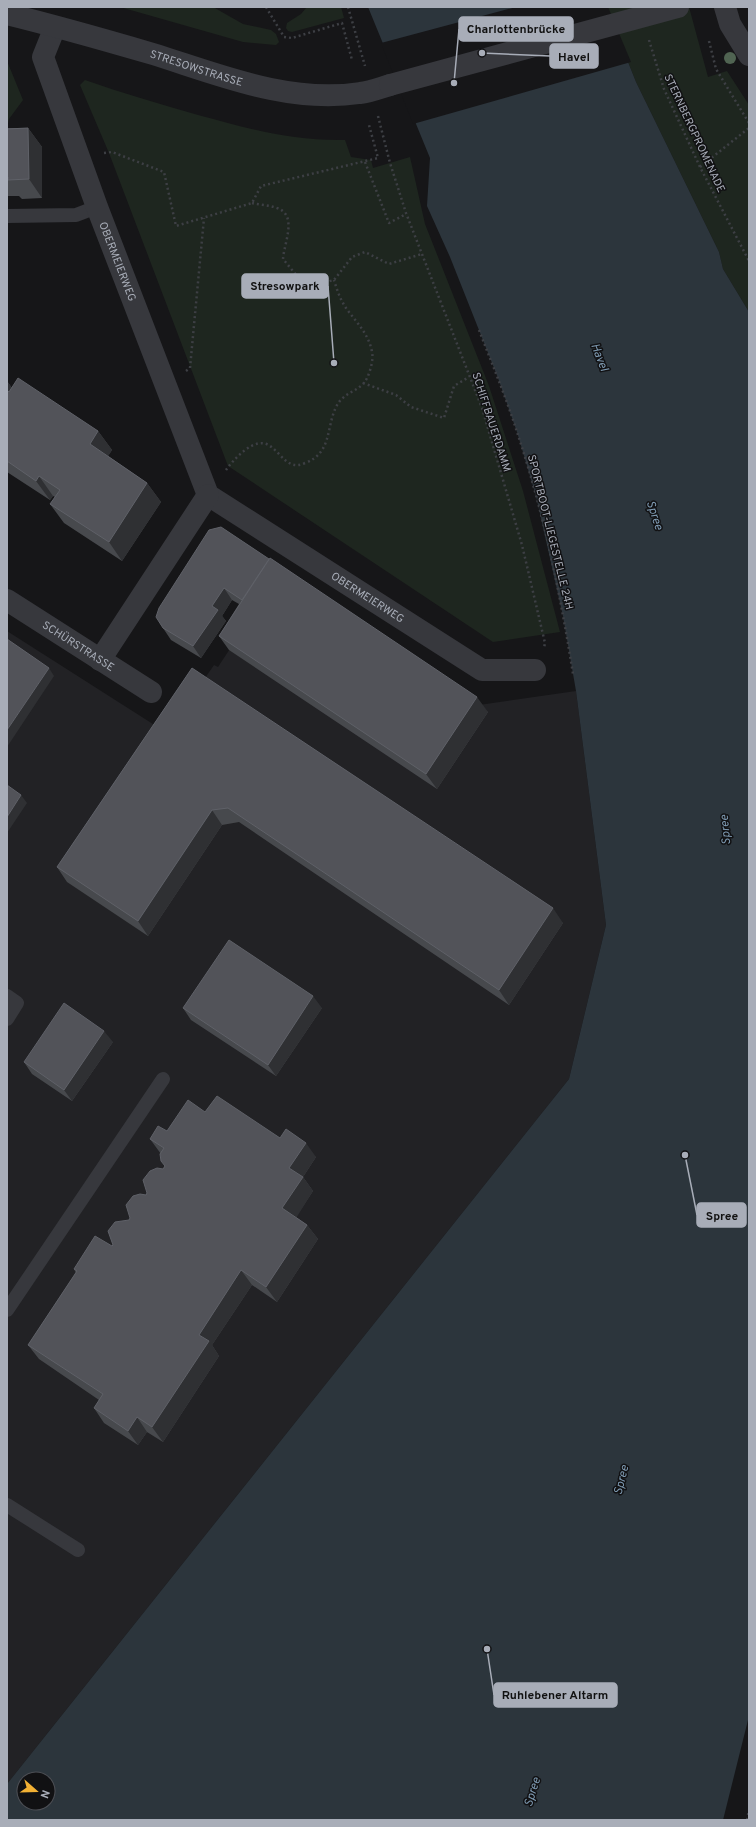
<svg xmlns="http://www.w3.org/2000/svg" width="756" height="1827" font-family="Overpass,sans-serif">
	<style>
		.built { fill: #222225 }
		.green { fill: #1e261f }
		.water { fill: #2c353c; fill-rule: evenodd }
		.pier { fill: #161618 }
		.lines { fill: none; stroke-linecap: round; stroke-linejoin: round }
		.path { stroke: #3d3f44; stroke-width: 2.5; stroke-dasharray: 2 3; stroke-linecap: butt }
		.service { stroke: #37383d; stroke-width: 14 }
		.minor { stroke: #37383d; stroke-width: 22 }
		.tertiary { stroke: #37383d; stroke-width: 22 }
		.tertiary-bridge { stroke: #37383d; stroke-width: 22 }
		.tree { fill: #506452 }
		.wall { fill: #47494d }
		.shaded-wall { fill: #2f3033 }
		.building { fill: #525359; stroke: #5f6168 }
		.labels { text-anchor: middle; stroke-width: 3; stroke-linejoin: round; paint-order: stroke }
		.street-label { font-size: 11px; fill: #a8adb8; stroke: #111113 }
		.water-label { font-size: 12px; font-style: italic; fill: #7f9bb3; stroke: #111113 }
		.leader { fill: none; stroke: #a8adb8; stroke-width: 1.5 }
		.callout-dot { fill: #a8adb8; stroke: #111113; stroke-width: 1.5 }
		.callout { fill: #a8adb8; stroke: #a8adb8; stroke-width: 1.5 }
		.callout-label { font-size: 12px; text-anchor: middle; font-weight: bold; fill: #111 }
	</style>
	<rect width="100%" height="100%" fill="#161618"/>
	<path class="built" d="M280,573L479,705L576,691L606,925L569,1079L7,1784V631L167,733L214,665L218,667Z"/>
	<path class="green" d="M120,7H213L243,24L271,30L276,34L279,42L276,45L243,42Z
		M307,7H341L344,18L292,32L288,31L286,28L287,23L301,14Z
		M606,7H689L708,77L727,71L749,105V312L723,269L719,252L636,82Z
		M7,61L23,100L9,119L7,128Z
		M85,80C122,93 160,104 198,115C250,129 290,141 345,140L351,157L371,160L373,168L410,157L425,224L489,386L523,491L560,632L493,642L228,466L109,153L80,85Z"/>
	<path class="water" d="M368,7H606L636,82L719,252L723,269L749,312V1716L723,1820H7V1784L569,1079L606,925L576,691L563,616L536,496L517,432L498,378L450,257L427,206L430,158ZM24,1779H48V1803H24Z"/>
	<path class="pier" d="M516,7H608L631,62L413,124L381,43Z"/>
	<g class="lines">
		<path class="path" d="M266,7L284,37L292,38L342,23L352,60
			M348,7L365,66
			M649,40L664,89L700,167L749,261
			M709,41L716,69L749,123
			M378,116L390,163L406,213L482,408L522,545L545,643L544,648
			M104,153L112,152L164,172L176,226L252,203L261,186L378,158L369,125
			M365,162L389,223L406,214
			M700,167L749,128
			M252,203C260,205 269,205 277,208C298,215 284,243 283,259L302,282L318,284L334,280L352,257L365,252L389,264L422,254
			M479,330C492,364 506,397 517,432C543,510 560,592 573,674
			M186,371L190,368L204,218
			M363,383L396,395L411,407L444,418L454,386L469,377
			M226,470C234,459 255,435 270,446C282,454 288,471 305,463C332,453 326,428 336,407C343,393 354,393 363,384C369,378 374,360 372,352C369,334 356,322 346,308C340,299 337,290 334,280
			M747,1820L749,1810"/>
		<path class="service" d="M7,216L76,215L97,207
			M7,996L17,1003L7,1019
			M7,1310L163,1079
			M7,1505L78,1550"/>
		<g class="minor">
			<path d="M725,7L730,24L749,55"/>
			<path id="s1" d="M55,27L43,57L97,207L208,495L482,670H535"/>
			<path id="s2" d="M7,600L151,692"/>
			<path d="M100,660L208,495"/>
		</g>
		<path class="tertiary" id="s3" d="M7,14C56,26 105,40 153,54C220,75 289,104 360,93C370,92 380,88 390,85"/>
		<path class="tertiary-bridge" d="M390,85L678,7"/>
	</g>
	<circle class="tree" cx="730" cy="58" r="6"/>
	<path class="wall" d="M7,126L8,128H28L42,147V198L22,199L19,196H7Z
		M7,381L12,388L98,431L112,450L108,456L147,483L161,502L122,561L64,523L50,504L55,497L53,496L50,500L7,472Z
		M209,530L488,712L437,789L229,650L219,636L239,604L232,600L222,616L226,621L201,658L171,640L163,628Z
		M192,668L563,923L509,1005L239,822L222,825L148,936L67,882L57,867Z
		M183,1008H322L276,1076L191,1020Z
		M113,1042L72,1101L32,1074L24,1062Z
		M205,1112L280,1138L316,1157L303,1177L313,1191L296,1217L307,1225L318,1239L277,1302L252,1285L212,1345L219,1356L163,1442L147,1432L138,1445L104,1423L94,1408L99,1400L39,1359L28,1345L76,1273L74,1269L112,1246L163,1169L165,1166L161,1154L150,1139L167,1131Z"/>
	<path class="shaded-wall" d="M28,128L42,147V198L29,179Z
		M7,381L16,394L7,397Z
		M98,431L112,450L103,464L90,444Z
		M39,476L53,496L50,500L36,481Z
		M147,483L161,502L122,561L109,542Z
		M224,588L232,600L222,616L226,621L201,658L193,646L212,606Z
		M49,668L54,676L7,747V730Z
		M477,697L488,712L437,789L426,774Z
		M21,795L27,803L7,833V817Z
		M212,810L222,825L148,936L138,921Z
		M553,908L563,923L509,1005L499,990Z
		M313,996L322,1008L276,1076L268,1065Z
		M104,1031L113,1042L72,1101L64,1090Z
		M306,1143L316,1157L303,1177L313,1191L293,1223L282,1208L289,1168Z
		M307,1225L318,1239L277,1302L266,1287Z
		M241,1270L252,1285L212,1345L219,1356L163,1442L152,1427L199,1335Z
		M137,1417L147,1432L138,1445L128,1431Z"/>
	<path class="building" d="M28,128L29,179L8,180V177H7V129Z
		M18,378L98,431L90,444L147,483L109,542L50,504L60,490L39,476L36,481L7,461V390L9,392Z
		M221,527L269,559L242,600L224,588L212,606L218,610L193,646L163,628L156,617L159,608L209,530Z
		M270,558L477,697L426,774L219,636Z
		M7,639L49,668L7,730Z
		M192,668L553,908L499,990L228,808L212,810L138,921L57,867Z
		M7,785L21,795L7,817Z
		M229,940L313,996L268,1065L183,1008Z
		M64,1003L104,1031L64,1090L24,1062Z
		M217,1096L280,1138L286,1129L306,1143L289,1168L303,1177L282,1208L307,1225L266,1287L241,1270L199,1335L209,1341L152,1427L137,1417L128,1431L94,1408L103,1394L28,1345L77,1271L74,1269L95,1236L112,1246L113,1245L108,1231L115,1222L129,1220L130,1218L126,1205L133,1196L140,1194L146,1195L147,1193L143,1180L150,1171L157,1168L163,1169L165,1166L161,1161L160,1154L164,1148L150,1139L158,1126L167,1131L188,1100L205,1112Z"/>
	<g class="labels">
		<g class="street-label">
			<text dy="4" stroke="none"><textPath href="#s3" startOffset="197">STRESOWSTRASSE</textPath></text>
			<text transform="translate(695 133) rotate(65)" y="4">STERNBERGPROMENADE</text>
			<text dy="4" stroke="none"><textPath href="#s1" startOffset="250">OBERMEIERWEG</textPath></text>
			<text transform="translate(492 422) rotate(72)" y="4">SCHIFFBAUERDAMM</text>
			<text transform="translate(551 532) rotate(76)" y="4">SPORTBOOT-LIEGESTELLE 24H</text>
			<text dy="4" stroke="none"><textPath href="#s1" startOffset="690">OBERMEIERWEG</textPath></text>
			<text dy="4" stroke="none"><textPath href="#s2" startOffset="85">SCHÜRSTRASSE</textPath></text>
		</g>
		<g class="water-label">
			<text transform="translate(600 357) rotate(69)" y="4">Havel</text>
			<text transform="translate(655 515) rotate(72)" y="4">Spree</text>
			<text transform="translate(725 830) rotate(-95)" y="4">Spree</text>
			<text transform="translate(621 1480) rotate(-76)" y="4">Spree</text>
			<text transform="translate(532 1792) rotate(-73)" y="4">Spree</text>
		</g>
	</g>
	<path class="leader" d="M454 83L459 29M482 53L550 56M334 363L328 286M685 1155L697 1215M487 1649L494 1695"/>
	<g class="callout-dot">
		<circle cx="454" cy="83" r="4"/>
		<circle cx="482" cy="53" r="4"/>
		<circle cx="334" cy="363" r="4"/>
		<circle cx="685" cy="1155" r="4"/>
		<circle cx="487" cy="1649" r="4"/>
	</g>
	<g class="callout">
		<rect x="459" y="17" width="114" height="24" rx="4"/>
		<rect x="550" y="44" width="48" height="24" rx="4"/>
		<rect x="242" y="274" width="86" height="24" rx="4"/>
		<rect x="697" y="1203" width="49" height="24" rx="4"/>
		<rect x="494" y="1683" width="123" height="24" rx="4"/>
	</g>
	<g class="callout-label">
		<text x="516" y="33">Charlottenbrücke</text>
		<text x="574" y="61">Havel</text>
		<text x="285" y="290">Stresowpark</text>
		<text x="722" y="1220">Spree</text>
		<text x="555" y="1699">Ruhlebener Altarm</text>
	</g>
	<rect width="756" height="1827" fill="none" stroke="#a8adb8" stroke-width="16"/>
	<g transform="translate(36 1791) rotate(110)"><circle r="19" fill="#111113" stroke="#4d4f55"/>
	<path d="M0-3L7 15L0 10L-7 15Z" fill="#f2b134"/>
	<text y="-6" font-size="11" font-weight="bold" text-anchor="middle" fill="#a8adb8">N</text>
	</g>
</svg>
